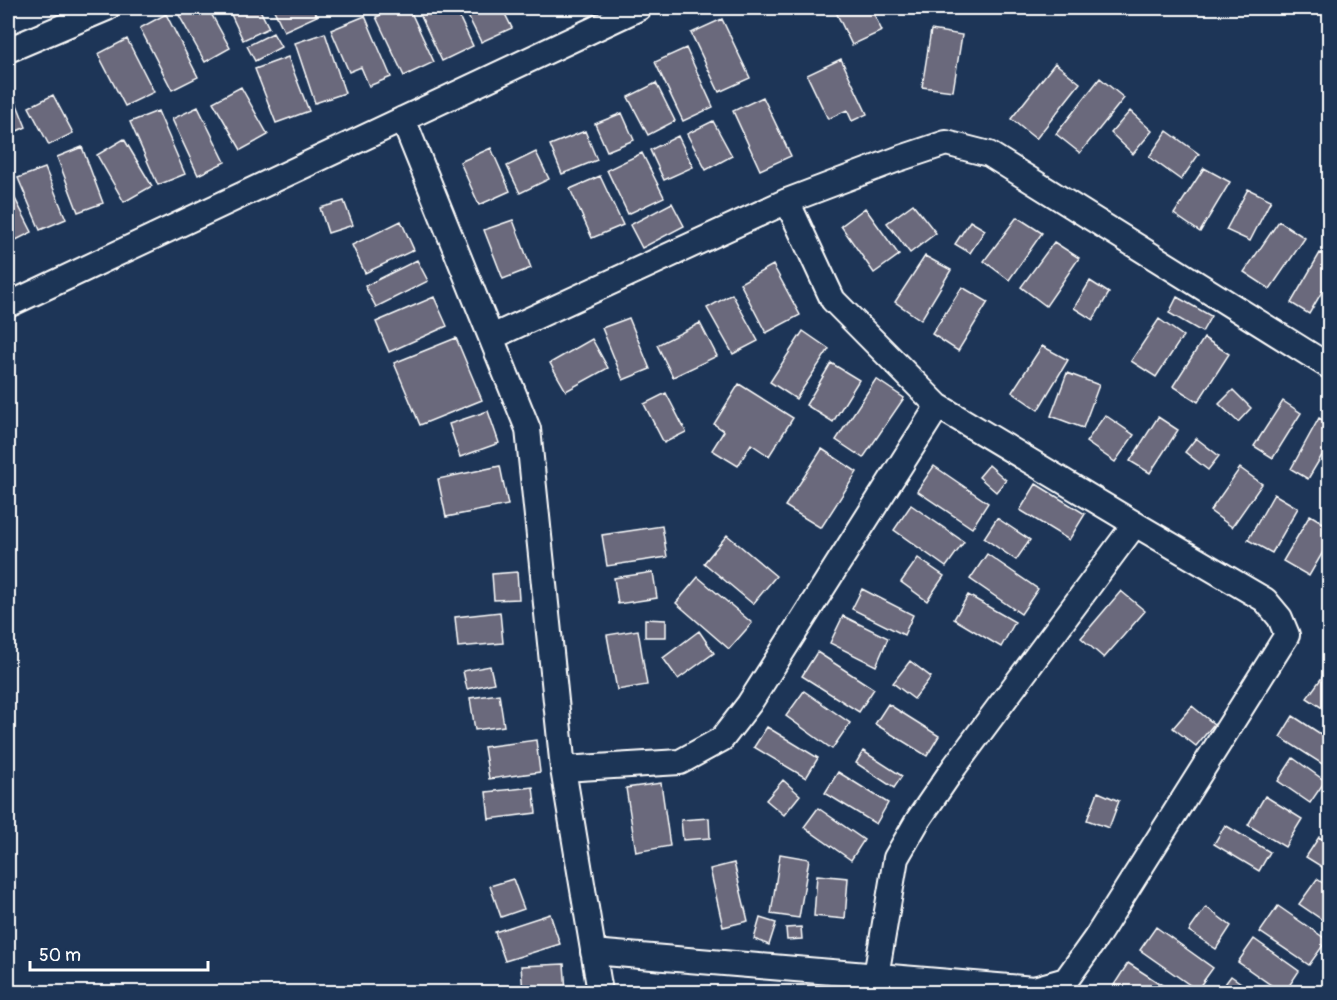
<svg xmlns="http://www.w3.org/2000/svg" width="1337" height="1000" font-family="Pangolin,sans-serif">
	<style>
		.building { fill: #6a697b; stroke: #fff; stroke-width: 1.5 }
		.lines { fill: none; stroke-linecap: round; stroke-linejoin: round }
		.street-casing { stroke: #fff; stroke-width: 28 }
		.street { stroke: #1d3557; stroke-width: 24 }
	</style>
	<rect width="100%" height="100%" fill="#1d3557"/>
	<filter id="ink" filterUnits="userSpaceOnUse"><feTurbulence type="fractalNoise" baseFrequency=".0167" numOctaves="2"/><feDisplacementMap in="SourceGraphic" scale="12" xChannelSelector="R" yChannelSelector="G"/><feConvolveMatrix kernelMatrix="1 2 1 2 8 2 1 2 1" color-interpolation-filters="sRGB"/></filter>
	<g filter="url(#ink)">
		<path class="building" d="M175,8H208L230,48L205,62Z
			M228,8H259L269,28L243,40Z
			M273,8H313L317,16L284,31Z
			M397,8H409L434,62L404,76L376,17Z
			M417,8H455L473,46L442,61Z
			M464,8H502L512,28L481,42Z
			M834,8H871L882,31L852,45Z
			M166,14L198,77L172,90L140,28Z
			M365,16L391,77L369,86L361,67L349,72L331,30Z
			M722,19L750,78L719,92L691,33Z
			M931,30L962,35L953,91L922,87Z
			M273,33L281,47L255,61L247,46Z
			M325,33L345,93L315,103L295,43Z
			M127,39L154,92L125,106L98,54Z
			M686,48L713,107L683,121L655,62Z
			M288,57L309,111L276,123L255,69Z
			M841,59L867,114L852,121L847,110L828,119L807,75Z
			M1055,63L1080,83L1036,139L1011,119Z
			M1100,78L1124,98L1080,153L1056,134Z
			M656,83L675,121L648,135L628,97Z
			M241,87L268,135L241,150L213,102Z
			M12,92L26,127L8,135V94Z
			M53,95L73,133L49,145L29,107Z
			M763,97L791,156L760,170L733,111Z
			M198,107L225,162L198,175L172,119Z
			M158,111L185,174L158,185L130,122Z
			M1130,111L1152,131L1133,154L1111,133Z
			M622,113L634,140L607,151L595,124Z
			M713,121L732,156L706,170L687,134Z
			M585,131L597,160L562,174L550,145Z
			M1167,131L1199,154L1181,180L1149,157Z
			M678,136L693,167L664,180L650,150Z
			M124,139L152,186L124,202L97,155Z
			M82,147L103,203L78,212L57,157Z
			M491,148L510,191L479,205L460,162Z
			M536,152L549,179L520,193L507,166Z
			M642,153L664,197L628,214L607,170Z
			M45,168L66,219L40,230L18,178Z
			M1204,168L1230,182L1200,232L1174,214Z
			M600,176L623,225L592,238L570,189Z
			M8,187H9L32,232L8,244Z
			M1248,189L1271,200L1250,241L1226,230Z
			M344,201L353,225L328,233L320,208Z
			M672,203L684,226L642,248L630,225Z
			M913,204L936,233L910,253L887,223Z
			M865,208L899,255L874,273L841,226Z
			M1017,217L1042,233L1009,280L984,261Z
			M513,220L531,268L503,279L484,230Z
			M401,221L414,250L365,273L352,245Z
			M970,221L985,230L970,253L955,244Z
			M1279,221L1305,238L1270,289L1244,272Z
			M1054,242L1079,258L1046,306L1021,287Z
			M1320,253L1330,258V278L1309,314L1291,303Z
			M925,256L951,270L921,320L895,302Z
			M417,260L428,281L376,307L365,286Z
			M773,265L800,315L766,333L740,283Z
			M1090,281L1109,293L1093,320L1074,308Z
			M962,287L988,302L958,351L932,334Z
			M732,294L758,341L733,354L707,308Z
			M434,297L447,326L389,352L376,322Z
			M1177,297L1211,316L1202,332L1169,313Z
			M629,318L650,369L623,380L602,328Z
			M1159,319L1183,336L1156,377L1131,361Z
			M700,323L717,356L673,377L657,345Z
			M803,331L829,349L796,399L770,382Z
			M456,338L482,400L420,425L394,363Z
			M1204,338L1229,354L1198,402L1173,386Z
			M592,339L608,368L566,391L550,363Z
			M1042,346L1068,360L1038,410L1012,392Z
			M831,363L859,380L833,422L806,405Z
			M1067,373L1099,385L1083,428L1051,416Z
			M876,379L904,398L863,458L836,440Z
			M739,384L793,418L769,456L751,444L738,466L712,450L724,431L714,424Z
			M1233,390L1251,408L1238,422L1219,404Z
			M666,393L686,432L664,443L644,404Z
			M1283,401L1301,413L1273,458L1254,446Z
			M488,411L499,443L460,457L449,424Z
			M1105,415L1134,435L1115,462L1086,442Z
			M1158,417L1178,430L1150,473L1130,461Z
			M1319,418L1330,424V442L1308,479L1291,469Z
			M1196,438L1219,456L1208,470L1185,452Z
			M822,449L857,472L821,528L785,506Z
			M989,465L1006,480L996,492L979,477Z
			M500,466L508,505L446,517L438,479Z
			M934,466L988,503L972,528L917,491Z
			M1240,468L1262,484L1232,527L1210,511Z
			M1036,484L1085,514L1069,540L1020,510Z
			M1274,494L1298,508L1272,553L1248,540Z
			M911,505L964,542L946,567L894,530Z
			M1310,515L1330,527V540L1309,576L1283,561Z
			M997,518L1030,540L1016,560L984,538Z
			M662,526L667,557L607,566L602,535Z
			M727,535L776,576L753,604L704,563Z
			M987,554L1038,589L1021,614L970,579Z
			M918,558L944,576L927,601L901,582Z
			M517,572L519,599L494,600L492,574Z
			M653,572L657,598L618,604L614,578Z
			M698,577L752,623L729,649L676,603Z
			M862,589L913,615L904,635L852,609Z
			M1121,591L1145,611L1104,658L1081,638Z
			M968,595L1015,622L1001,647L954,619Z
			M500,612L503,643L458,647L455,617Z
			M843,616L888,638L876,666L830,643Z
			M645,619L666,620V637H645Z
			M638,630L647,685L617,690L607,635Z
			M699,631L714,653L678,679L663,658Z
			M817,652L874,689L859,712L802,676Z
			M910,661L931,677L914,699L893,683Z
			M490,666L494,683L467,689L463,671Z
			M1323,676L1330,681V713L1307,698Z
			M804,691L850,723L832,749L786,716Z
			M499,694L504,726L475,730L470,698Z
			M888,704L939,736L927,756L875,724Z
			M1192,706L1214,724L1196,746L1173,728Z
			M1293,716L1330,740V769L1280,737Z
			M767,727L818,758L806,778L754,747Z
			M536,740L540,772L489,779L484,747Z
			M863,751L902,776L894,788L856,763Z
			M1293,758L1325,781L1310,803L1278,781Z
			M838,772L888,803L876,824L825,793Z
			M783,780L800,795L784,815L766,800Z
			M661,783L670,846L636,852L626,788Z
			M533,787L536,813L489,819L486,792Z
			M1098,792L1119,801L1109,828L1087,820Z
			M1265,796L1302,819L1285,847L1248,825Z
			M818,808L864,840L851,860L804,827Z
			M709,818L710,838L683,840L681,820Z
			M1225,825L1270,852L1259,871L1214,844Z
			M1319,837L1330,844V872L1306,857Z
			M780,854L809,859L799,918L771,914Z
			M734,863L748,921L723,927L710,869Z
			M817,875L848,878L845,919L814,916Z
			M513,879L524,909L501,917L490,886Z
			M1317,879L1330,888V925L1299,904Z
			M1278,906L1327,940L1309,965L1260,932Z
			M1206,907L1231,926L1216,949L1189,931Z
			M550,914L560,944L505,961L495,932Z
			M760,918L776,923L769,945L754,939Z
			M801,927L802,939L787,940L786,928Z
			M1156,927L1213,968L1197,990L1140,950Z
			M1254,939L1299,971L1285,992H1281L1238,962Z
			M1128,963L1173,992H1125L1114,985Z
			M564,964L566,991L523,992L521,966Z
			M1231,976L1254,992H1219Z
			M723,987L755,988V992H723Z"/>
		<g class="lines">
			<g class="street-casing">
				<path id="street" d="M8,50L107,8
					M403,119L528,429L563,769L600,992
					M8,305L639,8
					M492,337L787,201L898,159L946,143L989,154L1330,367
					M563,769L680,762L722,739L749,704L938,406
					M593,952L1034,989L1066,980L1096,938L1287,635L1280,618L1265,600L1135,524L938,406L833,300L787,201
					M876,976L896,858L918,820L955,766L1135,524"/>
			</g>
			<use href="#street" class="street"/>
		</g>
	</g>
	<rect width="1337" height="1000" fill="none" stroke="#1d3557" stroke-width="30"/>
	<rect x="15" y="15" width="1307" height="970" fill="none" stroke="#fff" stroke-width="2" filter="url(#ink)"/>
	<path d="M30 961v9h178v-9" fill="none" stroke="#ffffff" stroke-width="3"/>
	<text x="39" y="961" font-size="18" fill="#ffffff" stroke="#1d3557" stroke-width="4.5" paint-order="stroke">50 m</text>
</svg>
